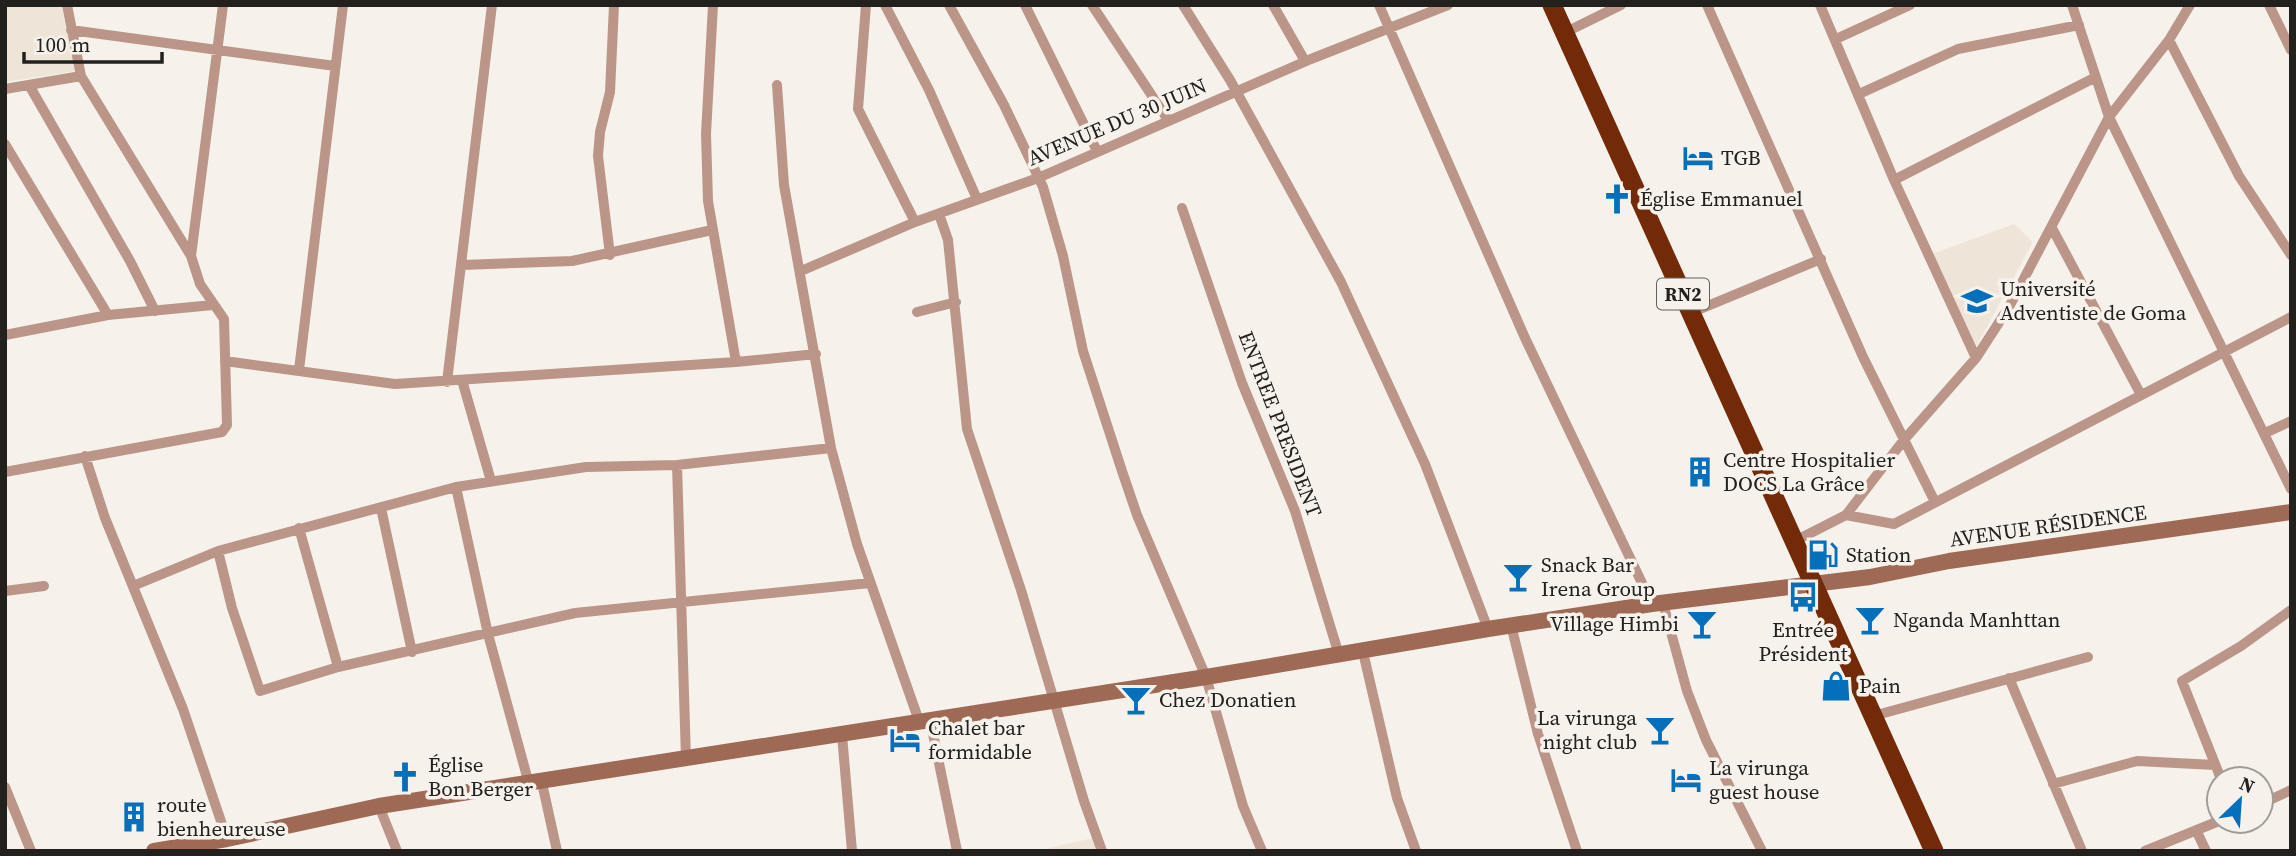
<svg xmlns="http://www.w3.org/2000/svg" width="2296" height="856" font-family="'Source Serif 4',serif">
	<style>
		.built { fill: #eee5d8 }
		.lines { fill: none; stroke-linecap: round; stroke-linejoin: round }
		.street { stroke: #bb9688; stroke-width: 10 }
		.secondary { stroke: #9e6955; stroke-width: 16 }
		.highway { stroke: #732a08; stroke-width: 19 }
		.labels { text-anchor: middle; stroke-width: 7; stroke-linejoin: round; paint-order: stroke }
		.shield { fill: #f6f2eb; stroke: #62605c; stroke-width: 2 }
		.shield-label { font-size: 19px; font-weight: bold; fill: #22211e }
		.street-label { font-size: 21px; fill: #22211e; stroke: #f6f2eb }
		.poi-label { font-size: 21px; fill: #22211e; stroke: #f6f2eb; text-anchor: start }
	</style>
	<rect width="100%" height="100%" fill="#f6f2eb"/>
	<path class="built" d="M5,5H61L75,71L5,82Z
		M2014,224L2033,242L1975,349L1932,254Z
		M1093,838L1098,851H1049V848Z"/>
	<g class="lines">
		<path class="street" d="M713,5L706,134L708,201L736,362
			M866,5L858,109L915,222
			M885,5L929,90L977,199
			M949,5L1004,105L1043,187L1063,256L1083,351L1122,471L1137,515L1206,677L1243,806L1262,851
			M1025,5L1097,151
			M1092,5L1168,120
			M1183,5L1230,80L1341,282L1425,464L1488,629
			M1273,5L1305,61
			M1379,5L1525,338L1652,604
			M1707,5L1863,357L1935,502
			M1820,5L1894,180L1976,358
			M2072,5L2109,117L2291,489
			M2269,5L2291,50
			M71,30L335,66
			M1564,33L1621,5
			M1836,39L1910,5
			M2169,40L2239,176L2291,255
			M29,85L130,261L155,311
			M777,85L784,185L831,448L857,544L919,721
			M5,89L81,76
			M1859,94L1958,49L2079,25
			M5,144L108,315
			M1894,180L2094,78
			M1182,208L1242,383L1295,511L1339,655
			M939,214L948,240L967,429L1021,590L1084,801L1102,851
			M2052,228L2140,393
			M610,255L598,156L600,132L610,92L614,5
			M191,256L223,5
			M462,265L572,261L712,230
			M801,271L915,222L1038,178L1311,59L1448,5
			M917,312L956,302
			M1693,312L1821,259
			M5,335L108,315L213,305
			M225,361L395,384L736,362L816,354
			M299,370L343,5
			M462,380L491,481
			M447,382L492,5
			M2265,433L2291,421
			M85,456L105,518L183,709L227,839
			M677,465L686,759
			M5,472L222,432L227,425L224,319L200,284L191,256L81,76L67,5
			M456,487L488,634L529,784
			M381,508L412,652
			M1846,515L1894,524L2291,317
			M299,528L338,667
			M1793,542L1846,515L1903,441L1976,358L2009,307L2109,117L2169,40L2190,5
			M218,551L232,608L260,691L338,667L575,613L870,583
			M133,586L218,551L456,487L586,467L677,465L831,448
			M5,591L44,586
			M1663,603L1687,691L1706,740L1762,851
			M1511,625L1538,734L1577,851
			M1363,652L1397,798L1416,851
			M2009,678L2082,851
			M1873,716L2088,657
			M930,719L957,851
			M842,735L852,851
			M2221,779L2182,681L2241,646L2291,610
			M542,783L557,851
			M2053,784L2137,761L2215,765
			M5,787L31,851
			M2261,804L2291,790
			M379,806L397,851
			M2196,830L2206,851
			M2145,851L2219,821"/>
		<path class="secondary" d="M154,851L227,839L379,806L1206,677L1488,629L1652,604L1870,577L1949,561L2291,512"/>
		<path class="highway" d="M1552,5L1934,851"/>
	</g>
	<defs>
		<g id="hotel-bare" transform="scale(2.415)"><path d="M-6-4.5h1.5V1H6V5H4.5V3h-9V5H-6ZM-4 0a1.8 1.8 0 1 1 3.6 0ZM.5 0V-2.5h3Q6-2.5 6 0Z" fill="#046fbb" stroke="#f6f2eb" stroke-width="2.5" paint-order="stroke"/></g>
		<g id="church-bare" transform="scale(2.415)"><path d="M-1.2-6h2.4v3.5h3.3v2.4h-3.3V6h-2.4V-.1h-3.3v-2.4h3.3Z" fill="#046fbb" stroke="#f6f2eb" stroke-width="2.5" paint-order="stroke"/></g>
		<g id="university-bare" transform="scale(2.415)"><path d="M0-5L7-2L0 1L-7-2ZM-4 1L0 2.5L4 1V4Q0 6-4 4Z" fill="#046fbb" stroke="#f6f2eb" stroke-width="2.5" paint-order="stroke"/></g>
		<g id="building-bare" transform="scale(2.415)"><path d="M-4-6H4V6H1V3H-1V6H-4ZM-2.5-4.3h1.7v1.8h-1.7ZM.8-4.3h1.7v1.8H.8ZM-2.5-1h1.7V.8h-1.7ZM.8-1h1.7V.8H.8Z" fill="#046fbb" stroke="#f6f2eb" stroke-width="2.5" paint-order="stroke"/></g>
		<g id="fuel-bare" transform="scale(2.415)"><path d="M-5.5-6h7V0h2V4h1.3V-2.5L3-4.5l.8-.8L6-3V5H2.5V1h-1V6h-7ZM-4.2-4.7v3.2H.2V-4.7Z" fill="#046fbb" stroke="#f6f2eb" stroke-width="2.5" paint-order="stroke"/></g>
		<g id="bar-bare" transform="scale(2.415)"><path d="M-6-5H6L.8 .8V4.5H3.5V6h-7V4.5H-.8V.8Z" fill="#046fbb" stroke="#f6f2eb" stroke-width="2.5" paint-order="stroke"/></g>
		<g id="bus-bare" transform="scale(2.415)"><path d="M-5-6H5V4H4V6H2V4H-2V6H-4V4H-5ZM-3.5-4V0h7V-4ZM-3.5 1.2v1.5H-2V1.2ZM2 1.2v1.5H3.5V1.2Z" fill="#046fbb" stroke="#f6f2eb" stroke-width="2.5" paint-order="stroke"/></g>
		<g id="shop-bare" transform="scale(2.415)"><path d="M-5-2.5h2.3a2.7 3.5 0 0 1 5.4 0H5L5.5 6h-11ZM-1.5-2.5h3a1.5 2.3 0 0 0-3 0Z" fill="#046fbb" stroke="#f6f2eb" stroke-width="2.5" paint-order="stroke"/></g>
	</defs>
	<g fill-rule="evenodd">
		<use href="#hotel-bare" x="1698" y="158"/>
		<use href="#church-bare" x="1617" y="199"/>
		<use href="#university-bare" x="1977" y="301"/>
		<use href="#building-bare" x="1700" y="472"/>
		<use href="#fuel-bare" x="1823" y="555"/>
		<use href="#bar-bare" x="1518" y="577"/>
		<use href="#bus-bare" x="1803" y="597"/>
		<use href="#bar-bare" x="1870" y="620"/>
		<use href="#bar-bare" x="1702" y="624"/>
		<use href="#shop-bare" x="1836" y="686"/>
		<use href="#bar-bare" x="1136" y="700"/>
		<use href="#bar-bare" x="1660" y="730"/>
		<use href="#hotel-bare" x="905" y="740"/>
		<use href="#church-bare" x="405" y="777"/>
		<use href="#hotel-bare" x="1686" y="780"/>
		<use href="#building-bare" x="134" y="817"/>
	</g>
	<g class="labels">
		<rect class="shield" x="1657" y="278.5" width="52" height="31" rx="5"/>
		<g class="shield-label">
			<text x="1683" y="301">RN2</text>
		</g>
		<g class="street-label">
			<text transform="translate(1117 122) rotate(-23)" y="7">AVENUE DU 30 JUIN</text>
			<text transform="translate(1280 424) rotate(69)" y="7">ENTREE PRESIDENT</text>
			<text transform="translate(2048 526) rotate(-8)" y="7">AVENUE RÉSIDENCE</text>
		</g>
		<g class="poi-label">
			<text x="1721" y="165">TGB</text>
			<text x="1640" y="206">Église Emmanuel</text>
			<text x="2000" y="296">Université<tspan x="2000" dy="24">Adventiste de Goma</tspan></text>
			<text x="1723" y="467">Centre Hospitalier<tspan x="1723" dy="24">DOCS La Grâce</tspan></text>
			<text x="1846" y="562">Station</text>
			<text x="1541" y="572">Snack Bar<tspan x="1541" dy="24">Irena Group</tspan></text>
			<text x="1893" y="627">Nganda Manhttan</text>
			<text x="1679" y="631" text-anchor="end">Village Himbi</text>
			<text x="1803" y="637" text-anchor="middle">Entrée<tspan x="1803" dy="24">Président</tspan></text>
			<text x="1859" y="693">Pain</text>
			<text x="1159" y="707">Chez Donatien</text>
			<text x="1637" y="725" text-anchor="end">La virunga<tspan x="1637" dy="24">night club</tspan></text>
			<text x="928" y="735">Chalet bar<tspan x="928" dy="24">formidable</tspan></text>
			<text x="428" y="772">Église<tspan x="428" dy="24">Bon Berger</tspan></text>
			<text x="1709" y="775">La virunga<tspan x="1709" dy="24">guest house</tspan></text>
			<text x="157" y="812">route<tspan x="157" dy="24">bienheureuse</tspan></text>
		</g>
	</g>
	<rect width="2296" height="856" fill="none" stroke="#22211e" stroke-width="14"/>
	<g transform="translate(2240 800) rotate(25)"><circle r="33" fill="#f6f2eb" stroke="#a19e99" stroke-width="2"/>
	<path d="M0-5L12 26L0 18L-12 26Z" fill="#046fbb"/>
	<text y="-10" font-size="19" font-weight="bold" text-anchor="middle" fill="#22211e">N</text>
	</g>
	<path d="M24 52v10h138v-10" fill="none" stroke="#22211e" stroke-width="3.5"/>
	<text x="35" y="52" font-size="21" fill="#22211e" stroke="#f6f2eb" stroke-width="5" paint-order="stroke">100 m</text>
</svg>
